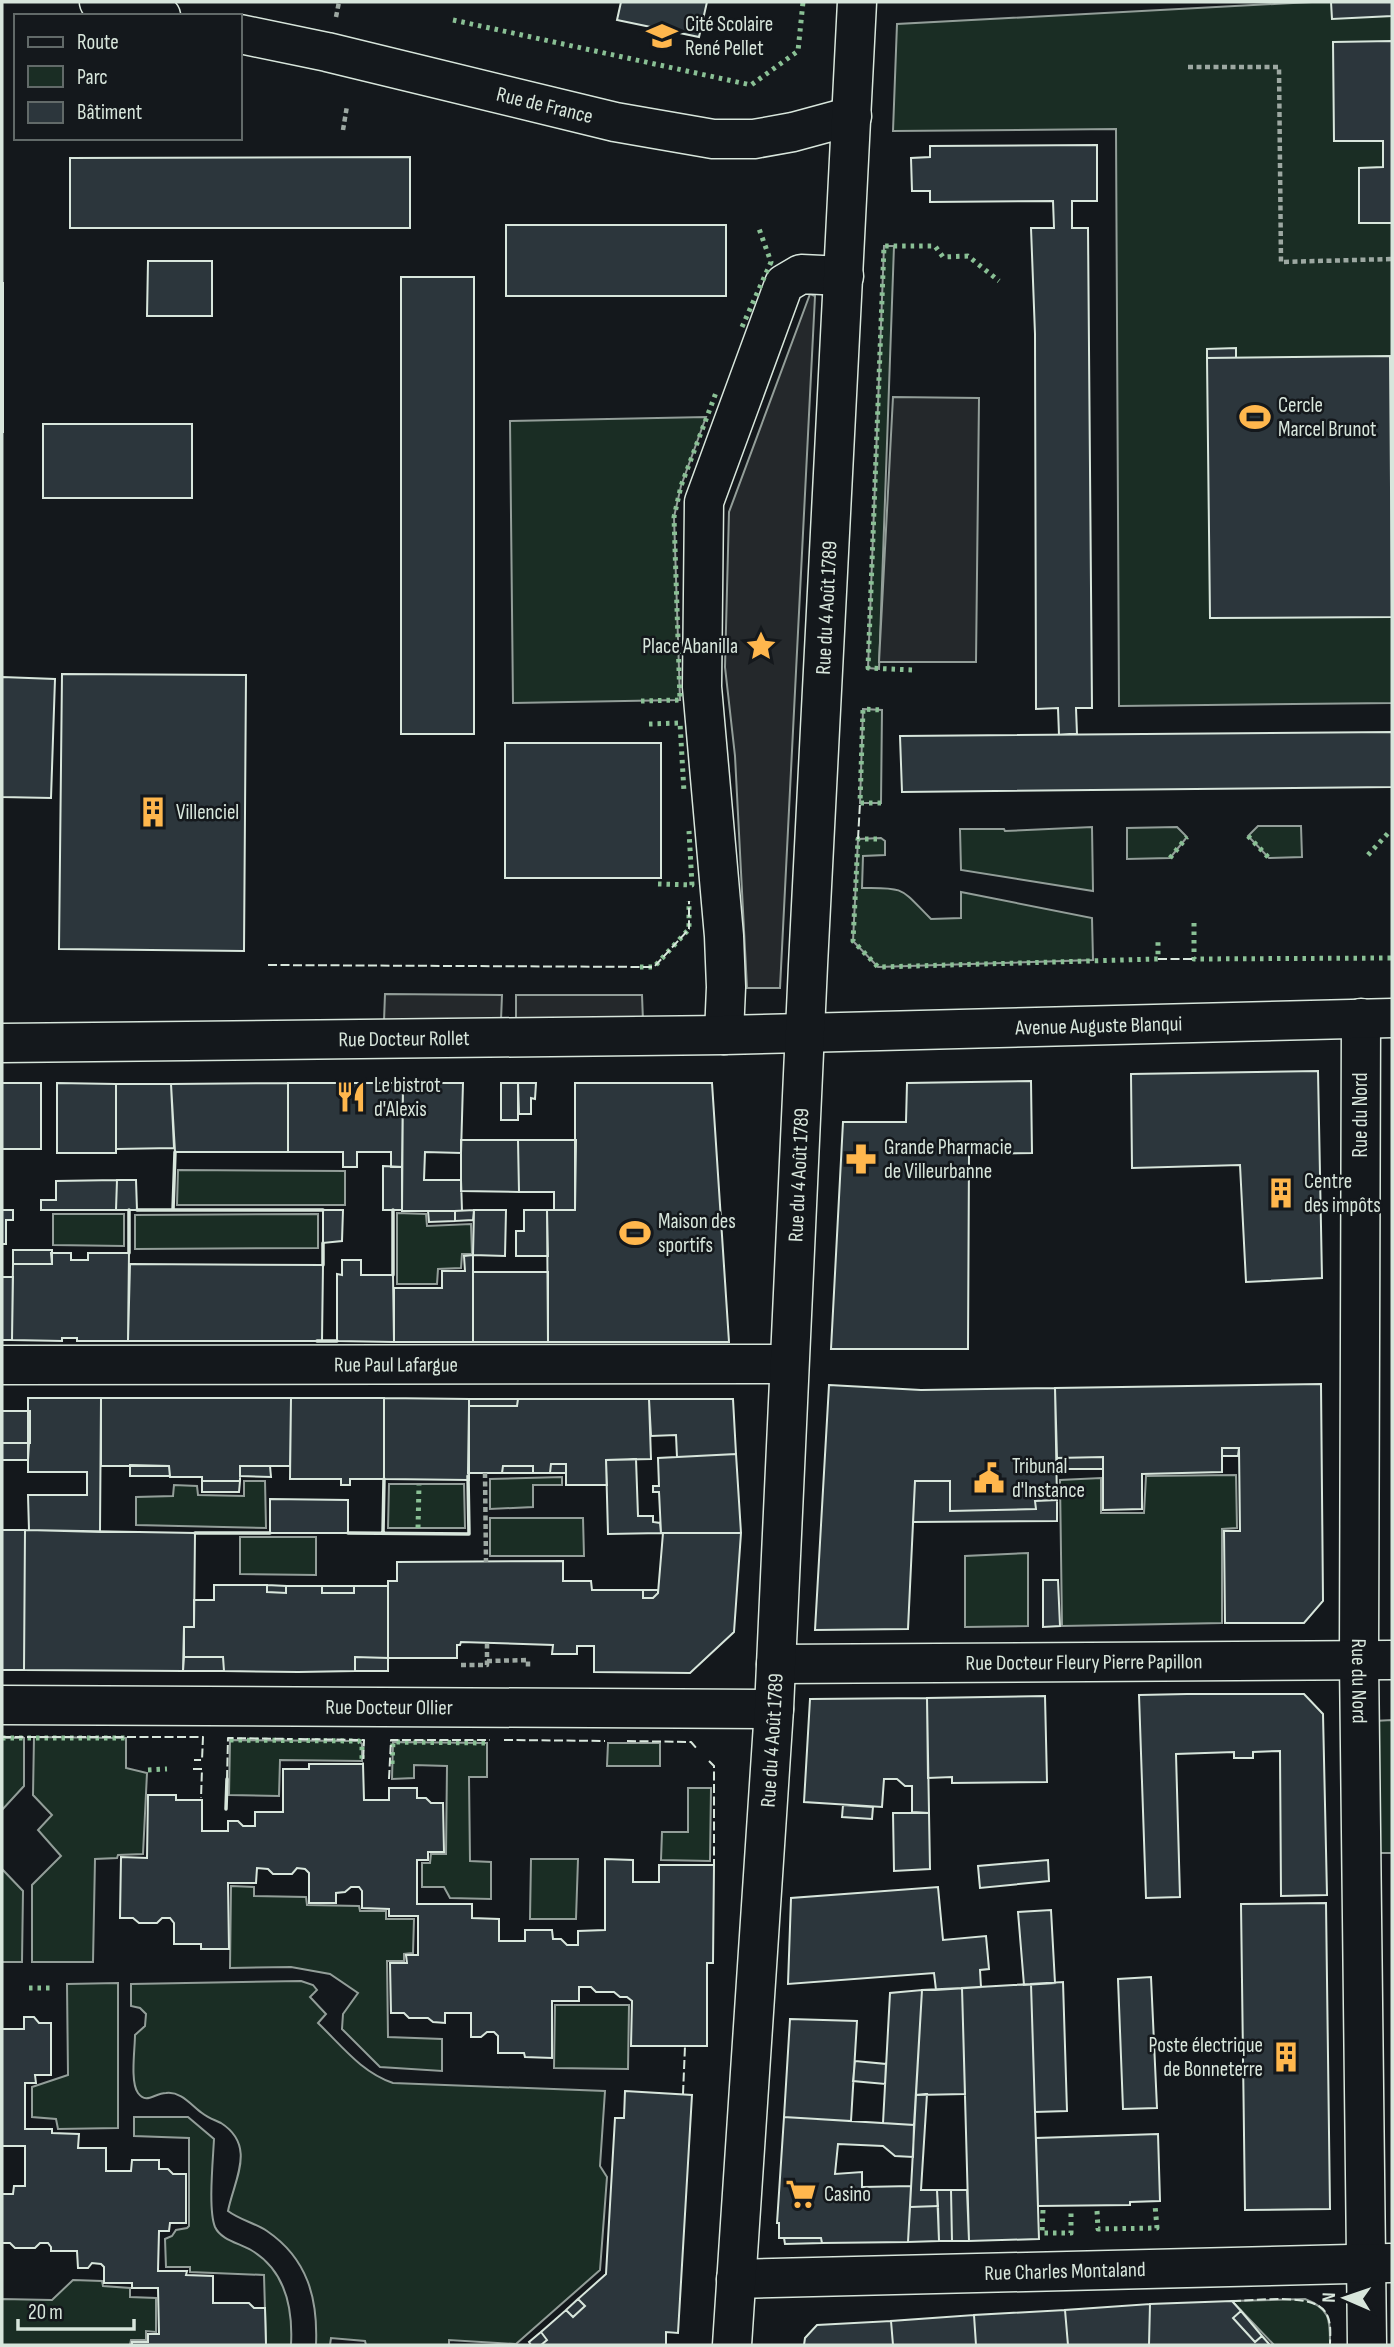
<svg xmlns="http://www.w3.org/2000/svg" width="1394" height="2347" font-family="'Sofia Sans Condensed',sans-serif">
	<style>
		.green { fill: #1a2d24; stroke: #939e99; stroke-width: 2 }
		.parking { fill: #24282b; stroke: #939e99; stroke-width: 2 }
		.building { fill: #2c363c; stroke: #d8e6dc; stroke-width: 2 }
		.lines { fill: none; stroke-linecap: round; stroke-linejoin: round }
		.minor-casing { stroke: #d8e6dc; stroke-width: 41 }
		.major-casing { stroke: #d8e6dc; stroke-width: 41 }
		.path { stroke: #9da8a2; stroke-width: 4.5; stroke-dasharray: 5 3.5; stroke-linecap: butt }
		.minor { stroke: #14181c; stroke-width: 38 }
		.major { stroke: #14181c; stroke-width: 38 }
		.hedge { stroke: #8ac095; stroke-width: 5; stroke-dasharray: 3.5 5; stroke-linecap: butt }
		.fence { stroke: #d8e6dc; stroke-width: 2; stroke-dasharray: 9 3.5; stroke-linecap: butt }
		.wall { stroke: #d8e6dc; stroke-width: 3.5 }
		.labels { text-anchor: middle; stroke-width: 5; stroke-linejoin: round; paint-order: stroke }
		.poi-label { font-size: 21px; fill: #d8e6dc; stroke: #14181c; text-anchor: start }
		.street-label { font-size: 21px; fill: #d8e6dc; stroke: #14181c }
	</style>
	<rect width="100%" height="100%" fill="#14181c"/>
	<path class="green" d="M1312,2H1392V703L1119,706L1116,129L893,131L897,24Z
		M884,246H894L879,669L868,668Z
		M706,417L681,486L674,517L680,700L513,703L510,421Z
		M863,709L882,710L881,803H860Z
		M1258,826H1301L1302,857L1269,858L1248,836Z
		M1092,827L1093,891L961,870L960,829H1004L1005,831Z
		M1177,827L1187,837L1170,858L1127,859V828Z
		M881,838L885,841V855L863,856L862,888C906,887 901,889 931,919L961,918V892L1092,918L1093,960L878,967L853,941L858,839Z
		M178,1170L345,1171V1205H177Z
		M397,1213L426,1214L427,1226L471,1224L472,1254H462L461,1268L438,1269L437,1284H397Z
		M53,1214H124V1246L53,1245Z
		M318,1214V1248L135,1249V1215Z
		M1236,1475L1237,1528L1222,1529V1623L1062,1626L1060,1480L1101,1478V1513H1144L1146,1476Z
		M562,1477V1485H533V1507L490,1509V1479Z
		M244,1481H265L266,1528L136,1525V1497L173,1496L174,1485L197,1486L198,1495L244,1496Z
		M389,1484H464L465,1528H388Z
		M490,1518H583L584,1556H490Z
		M240,1537H316V1575L240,1574Z
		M1028,1553V1626L965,1627V1556Z
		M1392,1720V1853H1375L1374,1721Z
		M34,1737L126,1738V1768L147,1773L143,1854L118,1855L117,1858L95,1859L93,1962H32V1885L61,1856L38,1830L52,1815L33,1795Z
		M2,1738H24V1786L2,1810Z
		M230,1740L359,1741L362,1744V1761L280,1760L279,1796L229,1795Z
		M393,1742L487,1743V1777H469L470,1861L491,1862V1899L450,1898L444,1887H422V1863H430L431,1854H446L447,1766L414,1765V1778L392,1779Z
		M608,1743H660V1766H607Z
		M688,1788H711L710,1861L661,1860L662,1832H688Z
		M531,1859H578L576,1919H530Z
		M2,1869L23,1891L22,1962H2Z
		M231,1886L254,1887V1896L306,1897L307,1905L359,1906L360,1911H386V1919H414L413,1953L404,1954V1961H387L388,2037L442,2039V2071L380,2067L342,2029L343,2014L358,1993L330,1974L291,1967L230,1968Z
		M301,1981L313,1985L317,1990L310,1997L326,2014L318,2023C342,2046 361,2072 393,2083L605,2091L600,2166L607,2177L600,2270L516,2344L449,2340V2345H366L365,2341L331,2338L330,2345H316C318,2299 308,2259 267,2231C255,2223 240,2220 228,2211C234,2180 257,2146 221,2123C215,2120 208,2118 202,2113C191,2105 181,2091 166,2093C154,2093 147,2105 138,2093C130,2082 135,2049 135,2035L145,2026L146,2014L140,2008L131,2006V1984Z
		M118,1983V2128L58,2129L56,2119L32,2117V2087L68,2075L67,1984Z
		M555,2005H629L628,2069L554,2068Z
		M134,2117H188L214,2139C213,2160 208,2210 215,2227C221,2240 239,2243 251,2250C285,2270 293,2308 291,2345H266L264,2275L190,2272V2267H166L165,2239L172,2236L176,2230L187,2228L189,2226V2138L134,2136Z
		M73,2280L102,2281L103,2286L130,2288V2297L156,2298V2332L146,2331V2340H131L130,2345H2V2299L52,2300Z
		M1305,2299C1331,2309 1330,2320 1330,2345H1274L1232,2301Z"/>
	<path class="parking" d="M810,294L815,296L780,988H747L735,756L725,667L729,512Z
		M893,397L979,398L976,662H879Z
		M385,994L502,995L501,1020L384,1021Z
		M516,995H642L643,1021H516Z"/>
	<path class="building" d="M621,2H707L699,37L617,20Z
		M1331,2H1392V16L1332,19Z
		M1392,41V223H1359V168L1383,167V141H1334L1333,42Z
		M1097,145V201H1072V228H1088L1092,708H1076L1077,734L1059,735L1058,708L1036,709L1035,334L1031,228H1054L1053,201L930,202V191H912L911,158L930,157V146Z
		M410,157V228H70V158Z
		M506,225H726V296H506Z
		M148,261H212V316H147Z
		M401,277H474V734H401Z
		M2,283H3V432H2Z
		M1236,348V358H1207V349Z
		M1390,356L1392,617L1210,618L1207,358Z
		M43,424H192V498H43Z
		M62,674L246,675L244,951L59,949Z
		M2,677L55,679L51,798L2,797Z
		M1392,732V787L902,792L900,736Z
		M505,743H661V878H505Z
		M1318,1071L1322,1278L1246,1282L1240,1165L1132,1168L1131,1074Z
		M1031,1081L1032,1153L969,1154L968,1349H831L843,1122H906L907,1083Z
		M2,1083H41V1149H2Z
		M57,1083L116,1084V1153H57Z
		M288,1083V1152H175L171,1084Z
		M288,1083H403L402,1167H391V1152H357V1167H343V1152H288Z
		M403,1083H463L461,1153L425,1152L424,1180H461L462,1211H402Z
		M501,1083H518V1120H501Z
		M518,1083H536L535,1099L531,1098V1114H519Z
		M575,1083H712L729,1342H548L547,1210H575Z
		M116,1084H171L174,1148L116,1149Z
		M461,1140H518L519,1192L461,1191Z
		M518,1140H576L575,1210H554V1192H519Z
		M383,1166L402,1167V1210H383Z
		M117,1180L116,1210H41V1200H56V1181Z
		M117,1180H136L137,1210H116Z
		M2,1210H13V1220H6V1244H2Z
		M323,1210H343L342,1241L323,1243Z
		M474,1210L473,1220L455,1221V1211Z
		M474,1210H506L505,1256L473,1255Z
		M524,1210H547L548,1256H516V1231H524Z
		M428,1211H455V1221L429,1222Z
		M13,1250H52V1264H13Z
		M51,1253H71V1260H88V1253H129L128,1341H77V1338H62V1341L12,1340L13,1264H52Z
		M473,1255V1342H394V1288H442V1271H465L464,1256Z
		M342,1260H361V1275H393L394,1342L337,1341V1274L342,1275Z
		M130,1264L323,1265L322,1341H128Z
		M473,1272H548V1342H473Z
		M2,1277H13L12,1340H2Z
		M1321,1384L1323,1601L1304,1623H1225L1224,1531H1240L1239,1448H1222V1472L1142,1474V1509L1103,1510V1457L1057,1458L1055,1388Z
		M829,1385L921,1390L1055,1388L1057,1500L1035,1501L1036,1509L950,1511V1481H915L908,1629L815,1630Z
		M28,1398H101L100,1532L29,1530L28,1495H87V1472H28Z
		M101,1398H291L290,1466H240V1481H202V1477H170L169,1466H101Z
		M291,1398H384V1479H350V1485H341V1479H290Z
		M384,1398L469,1399V1480L384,1479Z
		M469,1399H518L517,1406H469Z
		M518,1399H649L651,1459L606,1460L607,1485H566V1464H551L550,1473H533V1466H503L502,1473H468L469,1406H517Z
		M649,1399H733L736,1454L677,1457L676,1435L651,1436Z
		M2,1411H30V1443H2Z
		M2,1443H29L28,1460H2Z
		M1222,1448H1239L1238,1456H1222Z
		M736,1454L741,1533H661L659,1492H653V1486H659L658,1458Z
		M1103,1457V1469H1057V1458Z
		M636,1459L638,1516H653V1522L660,1523L661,1533L608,1534L606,1460Z
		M551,1464H566V1473H550Z
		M130,1465L169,1466L170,1476H130Z
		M240,1466H270L271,1477L240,1476Z
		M503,1466H533V1473H502Z
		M202,1481H240L239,1492H202Z
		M915,1481H950V1511L1036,1509L1035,1501L1057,1500V1521L913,1522Z
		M270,1499L348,1500V1533H270Z
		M2,1530H25L24,1670H2Z
		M25,1530L195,1533L194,1627H184L183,1671L24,1670Z
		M663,1533H741L734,1632L690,1673L594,1672V1646H577V1654H552L553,1645L461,1642L460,1645H457V1658H388V1581H397V1562L563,1561V1581H591L592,1590H643V1598H653L658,1593Z
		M1043,1580H1058L1060,1626L1043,1627Z
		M214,1585H267V1592L286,1593V1586H322V1593H354V1586H388V1658L355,1657V1671L298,1672L224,1671L223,1657H184V1627H194V1600H214Z
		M267,1585L286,1586V1593L267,1592Z
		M322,1586H354V1593H322Z
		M643,1590H658V1593L653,1598H643Z
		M184,1657H223L224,1671H183Z
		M355,1657L388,1658V1671H355Z
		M1187,1694H1304L1323,1714L1327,1895L1281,1896L1280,1751L1253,1752V1758H1234V1752L1176,1754L1180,1897L1146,1898L1139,1695Z
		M1045,1696L1047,1782L952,1783V1777L928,1778L927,1698Z
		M927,1698L929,1813L912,1812V1786H905L897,1779H884L882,1807L804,1802L810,1699Z
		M309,1764H363L364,1800H389V1788H417V1798H426L431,1803H443L444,1852H428V1860H417V1904H472V1918L499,1919V1941H525V1930H552L553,1939H561L567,1945H578V1931L605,1930V1859L633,1860V1882H659V1865H714L713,1963H707V2046H631L632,2001L627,1997H620L614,1992H596L591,1987H579V2001H552V2058L525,2057L524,2053H498V2036L494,2032H487L481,2037H471V2013H445V2023L433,2022L428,2018H409L404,2013H391L390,1963H407L406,1955H418V1916H389V1909L362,1908V1891L359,1887H351L345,1892L336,1893V1903H309V1873L305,1869L297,1868L292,1874H273L268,1869L257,1868L256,1883H228L229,1949H201V1944H174V1923L170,1918H162L157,1923H139L133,1918H120L121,1857L147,1858L148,1795H176V1800H202V1831H228V1821H238L243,1826H255V1812H283V1769H309Z
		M843,1805L873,1807L872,1819L842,1817Z
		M893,1813H929L930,1869L894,1871Z
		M1048,1860L1049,1881L980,1888L978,1866Z
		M938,1887L943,1940L986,1936L989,1969L980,1970L981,1987L936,1990L934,1973L788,1984L791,1898Z
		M1326,1903L1330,2209L1245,2210L1241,1904Z
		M1051,1910L1055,1983L1024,1985L1018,1912Z
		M1151,1977L1157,2108L1123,2109L1118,1979Z
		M1063,1982L1067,2111L1035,2112L1031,1984Z
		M1031,1984L1039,2239L969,2241L962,1988Z
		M962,1988L965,2094L916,2095L922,1990Z
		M922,1990L914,2125L883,2123L890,1993Z
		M24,2017H34L39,2023H51V2075H35L36,2083H25V2129H52V2133L79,2134L78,2148H106V2171H131L132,2160H159V2169H168L173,2174H186V2223H170L169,2231H159L158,2271H187L186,2275L213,2276V2303H249L254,2308H265L266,2345H132V2342H148V2334H159L158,2288H132V2283H104V2267L101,2264L92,2263L88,2268H78L77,2251H51V2247L48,2243H40L35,2248H15L10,2243H2V2194H13L14,2186H25V2146H2V2029H24Z
		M790,2019L857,2021L851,2121L784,2117Z
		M855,2061L886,2064L885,2084L853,2081Z
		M625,2091L692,2095L678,2333L666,2332V2345H541L547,2340L541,2332L566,2310L573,2317L585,2306L578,2299L606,2274L615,2118H624Z
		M927,2094L921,2190H937L938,2206L910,2207L916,2095Z
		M784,2117L914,2125L913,2157L895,2156L883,2146L838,2144L835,2174L862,2172V2187L911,2186L908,2242L822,2243L821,2238H779V2223H777Z
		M1158,2134L1160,2201L1130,2202V2205L1038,2206L1036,2138Z
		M937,2190H951L952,2241H939Z
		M951,2190H967L969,2241H952Z
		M938,2206L939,2241L908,2242L910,2207Z
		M784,2238H821L822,2243L785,2244Z
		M578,2299L585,2306L573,2317L566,2310Z
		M1232,2301L1241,2311L1233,2318L1255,2342L1262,2336L1270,2345H1149L1150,2304Z
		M1150,2304L1149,2345H1068L1065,2310Z
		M1065,2310L1068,2345H976L974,2315Z
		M1241,2311L1262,2336L1255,2342L1233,2318Z
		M974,2315L976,2345H893L891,2321Z
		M891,2321L893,2345H804L805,2338L817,2325Z
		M541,2332L547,2340L541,2345H531L529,2342Z"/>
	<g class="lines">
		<g class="minor-casing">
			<g id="minor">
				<path d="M99,2L161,16"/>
				<path id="s1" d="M240,34L327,52L615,122L713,139H754L793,132L852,116"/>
				<path id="s2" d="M1361,1018L1359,1660L1367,2345"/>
				<path d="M724,1035L726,987L724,936L702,687L704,502L784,284L801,274L844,276"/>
				<path id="s3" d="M2,1043L724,1035L1392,1018"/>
				<path id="s4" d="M2,1365L789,1364"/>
				<path id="s5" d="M776,1664L1392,1660"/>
				<path id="s6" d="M2,1705L774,1709"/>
				<path id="s7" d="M736,2279L1390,2263"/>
			</g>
		</g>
		<g class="major-casing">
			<g id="major">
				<path id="s8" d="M732,2345L774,1709L808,965L857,2"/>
			</g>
		</g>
		<path class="path" d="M336,17L339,2
			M1188,67H1279L1281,262L1392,259
			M343,130L347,106
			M485,1473L486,1562
			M487,1661L528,1660V1668
			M461,1665H487V1643"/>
		<use href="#minor" class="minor"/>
		<use href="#major" class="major"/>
		<path class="hedge" d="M453,20L751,85L798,51L803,2
			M742,327L771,262L758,226
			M912,670L868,668L884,246H935L943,257L968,256L999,281
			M641,701L680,700L674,517L681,486L717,390
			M649,724L680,723L684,792
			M881,803H860L863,709L882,710
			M1248,836L1269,858
			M877,839H858L853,941L878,967L1158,959V938
			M1368,855L1391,830
			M1170,858L1187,837
			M658,884L692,885L689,831
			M1194,923V959L1392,958
			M640,967H654L689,929V901
			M418,1528L419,1485
			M2,1738H126
			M230,1740L359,1741L362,1744V1761
			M392,1764L393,1742L487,1743
			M148,1770L167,1769
			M29,1988H51
			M1043,2210L1042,2233H1071V2210
			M1097,2211L1098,2229L1157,2228L1155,2205"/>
		<path class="fence" d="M858,839L860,803
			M1158,959H1194
			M268,965L654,967L689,929V901
			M2,1737H203L202,1760H194
			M299,1739L364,1740L363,1764
			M504,1740L605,1741
			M627,1741L691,1742L697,1749
			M709,1761L714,1766V1865
			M193,1769H202L201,1798
			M227,1779L228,1738L292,1739
			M389,1779L391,1740H490
			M683,2094L685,2046
			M1232,2301C1254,2301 1315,2292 1326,2313C1332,2323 1330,2335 1330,2345"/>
		<path class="wall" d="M137,1210H323
			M173,1210L175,1152
			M393,1210V1275
			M129,1253V1210
			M323,1265V1243
			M317,1341H337
			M195,1533H270
			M348,1533L469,1534L468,1476
			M383,1533L384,1479
			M226,1809L227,1779"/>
	</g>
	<defs>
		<g id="school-bare" transform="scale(2.415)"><path d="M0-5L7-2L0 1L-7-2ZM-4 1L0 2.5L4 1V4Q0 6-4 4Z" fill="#ffb74d" stroke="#14181c" stroke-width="2.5" paint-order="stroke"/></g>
		<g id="stadium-bare" transform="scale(2.415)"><path d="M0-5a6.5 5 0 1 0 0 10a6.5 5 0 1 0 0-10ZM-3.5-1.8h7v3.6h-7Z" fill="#ffb74d" stroke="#14181c" stroke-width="2.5" paint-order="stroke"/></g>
		<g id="sight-bare" transform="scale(2.415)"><path d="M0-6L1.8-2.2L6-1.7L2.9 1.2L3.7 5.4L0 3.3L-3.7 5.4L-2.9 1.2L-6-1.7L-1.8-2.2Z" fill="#ffb74d" stroke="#14181c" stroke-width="2.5" paint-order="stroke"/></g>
		<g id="building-bare" transform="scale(2.415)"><path d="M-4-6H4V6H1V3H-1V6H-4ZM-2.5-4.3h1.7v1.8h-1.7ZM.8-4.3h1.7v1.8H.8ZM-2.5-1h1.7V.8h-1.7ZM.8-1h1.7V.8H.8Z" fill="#ffb74d" stroke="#14181c" stroke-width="2.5" paint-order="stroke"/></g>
		<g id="restaurant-bare" transform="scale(2.415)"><path d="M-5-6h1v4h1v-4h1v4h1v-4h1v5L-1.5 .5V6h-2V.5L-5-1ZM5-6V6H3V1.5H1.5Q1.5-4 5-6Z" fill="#ffb74d" stroke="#14181c" stroke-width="2.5" paint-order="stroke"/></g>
		<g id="pharmacy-bare" transform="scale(2.415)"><path d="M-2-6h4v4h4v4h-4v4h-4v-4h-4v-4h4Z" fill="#ffb74d" stroke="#14181c" stroke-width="2.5" paint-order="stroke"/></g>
		<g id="civic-bare" transform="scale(2.415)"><path d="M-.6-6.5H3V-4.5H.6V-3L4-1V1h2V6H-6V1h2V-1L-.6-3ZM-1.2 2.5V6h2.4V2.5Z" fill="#ffb74d" stroke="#14181c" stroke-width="2.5" paint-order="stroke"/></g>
		<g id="supermarket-bare" transform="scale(2.415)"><path d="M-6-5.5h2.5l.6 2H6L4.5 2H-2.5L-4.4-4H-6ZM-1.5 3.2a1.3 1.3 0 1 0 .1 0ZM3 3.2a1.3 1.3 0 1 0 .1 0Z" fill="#ffb74d" stroke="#14181c" stroke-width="2.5" paint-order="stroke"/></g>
	</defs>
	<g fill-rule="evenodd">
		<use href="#school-bare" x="662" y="36"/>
		<use href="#stadium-bare" x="1255" y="417"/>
		<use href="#sight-bare" x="761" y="646"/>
		<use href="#building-bare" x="153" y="812"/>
		<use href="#restaurant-bare" x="351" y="1097"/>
		<use href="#pharmacy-bare" x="861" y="1159"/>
		<use href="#building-bare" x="1281" y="1193"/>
		<use href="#stadium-bare" x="635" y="1233"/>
		<use href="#civic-bare" x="989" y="1478"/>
		<use href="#building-bare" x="1286" y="2057"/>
		<use href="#supermarket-bare" x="801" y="2194"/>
	</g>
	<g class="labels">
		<g class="poi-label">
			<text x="685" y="31">Cité Scolaire<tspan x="685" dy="24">René Pellet</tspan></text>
			<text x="1278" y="412">Cercle<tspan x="1278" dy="24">Marcel Brunot</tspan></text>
			<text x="738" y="653" text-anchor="end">Place Abanilla</text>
			<text x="176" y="819">Villenciel</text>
			<text x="374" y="1092">Le bistrot<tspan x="374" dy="24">d'Alexis</tspan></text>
			<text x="884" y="1154">Grande Pharmacie<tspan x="884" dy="24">de Villeurbanne</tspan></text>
			<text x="1304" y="1188">Centre<tspan x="1304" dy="24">des impôts</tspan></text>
			<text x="658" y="1228">Maison des<tspan x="658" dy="24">sportifs</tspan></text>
			<text x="1012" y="1473">Tribunal<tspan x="1012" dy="24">d'Instance</tspan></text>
			<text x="1263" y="2052" text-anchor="end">Poste électrique<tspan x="1263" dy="24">de Bonneterre</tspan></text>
			<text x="824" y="2201">Casino</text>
		</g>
		<g class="street-label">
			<text dy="7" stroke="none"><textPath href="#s1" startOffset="313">Rue de France</textPath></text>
			<text dy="7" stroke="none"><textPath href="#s8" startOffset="1740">Rue du 4 Août 1789</textPath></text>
			<text dy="7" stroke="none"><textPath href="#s3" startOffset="1097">Avenue Auguste Blanqui</textPath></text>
			<text dy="7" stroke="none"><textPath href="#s3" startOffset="402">Rue Docteur Rollet</textPath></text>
			<text transform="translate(1360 1115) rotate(-90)" y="7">Rue du Nord</text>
			<text dy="7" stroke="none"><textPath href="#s8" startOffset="1172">Rue du 4 Août 1789</textPath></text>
			<text dy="7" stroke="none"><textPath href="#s4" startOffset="394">Rue Paul Lafargue</textPath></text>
			<text dy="7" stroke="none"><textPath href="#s5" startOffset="308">Rue Docteur Fleury Pierre Papillon</textPath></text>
			<text dy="7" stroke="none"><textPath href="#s2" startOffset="663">Rue du Nord</textPath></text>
			<text dy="7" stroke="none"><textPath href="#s6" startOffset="387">Rue Docteur Ollier</textPath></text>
			<text dy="7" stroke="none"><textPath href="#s8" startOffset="606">Rue du 4 Août 1789</textPath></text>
			<text dy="7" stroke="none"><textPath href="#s7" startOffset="329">Rue Charles Montaland</textPath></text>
		</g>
	</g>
	<rect width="1394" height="2347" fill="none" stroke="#d8e6dc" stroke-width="7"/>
	<rect x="14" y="14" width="228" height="126" fill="#14181c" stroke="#626a69" stroke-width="2"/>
	<rect x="28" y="37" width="35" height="10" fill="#14181c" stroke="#626a69" stroke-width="2"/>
	<text x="77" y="49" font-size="21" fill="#d8e6dc">Route</text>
	<rect x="28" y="66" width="35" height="21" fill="#1a2d24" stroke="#626a69" stroke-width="2"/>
	<text x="77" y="84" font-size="21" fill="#d8e6dc">Parc</text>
	<rect x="28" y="102" width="35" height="21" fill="#2c363c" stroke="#626a69" stroke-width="2"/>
	<text x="77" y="119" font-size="21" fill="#d8e6dc">Bâtiment</text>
	<g transform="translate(1345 2298) rotate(272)" stroke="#14181c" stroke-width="5" paint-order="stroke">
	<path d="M0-5L12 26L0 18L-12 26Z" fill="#d8e6dc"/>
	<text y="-10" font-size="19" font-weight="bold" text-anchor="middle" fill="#d8e6dc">N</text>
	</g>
	<path d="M18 2319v10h116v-10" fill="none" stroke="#d8e6dc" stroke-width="3.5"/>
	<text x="28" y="2319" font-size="21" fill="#d8e6dc" stroke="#14181c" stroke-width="5" paint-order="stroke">20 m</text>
</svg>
